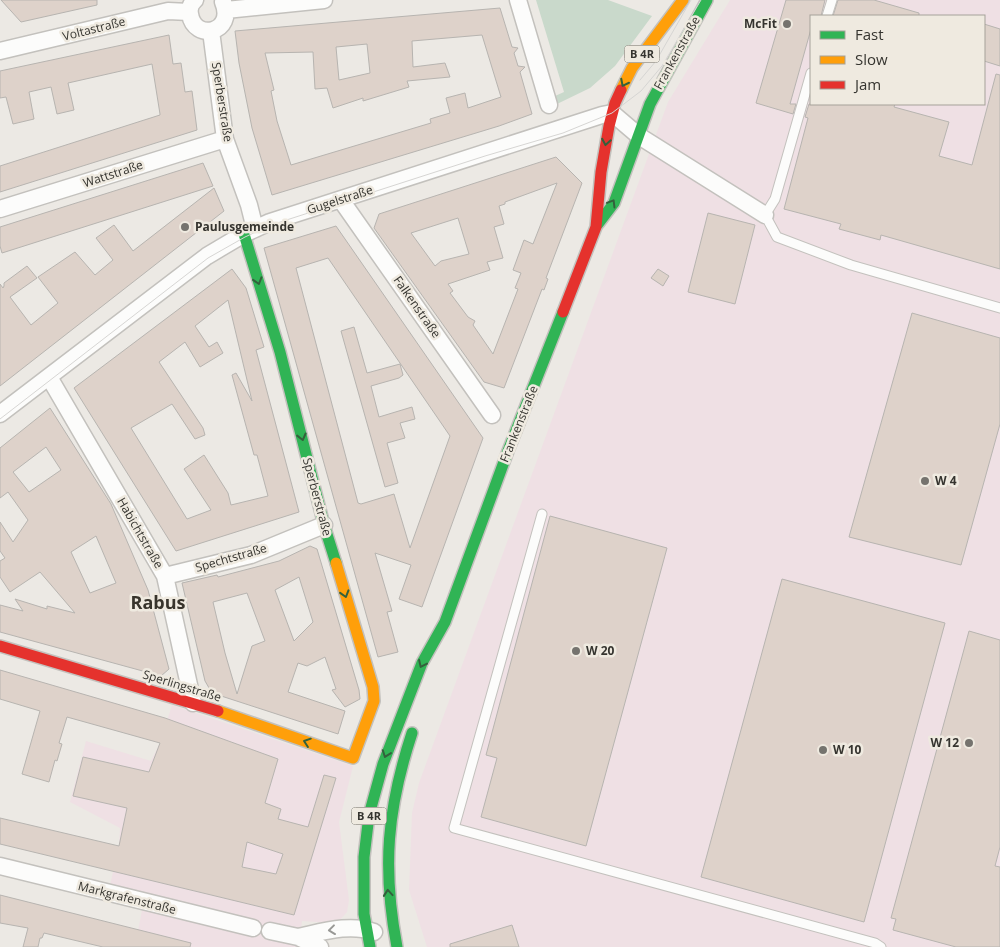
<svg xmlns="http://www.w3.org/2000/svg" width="1000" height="947" font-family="'Open Sans',sans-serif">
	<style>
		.industrial { fill: #efe0e4; fill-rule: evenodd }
		.green { fill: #c9d9cb }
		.building { fill: #ded2ca; stroke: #b7b4b0; fill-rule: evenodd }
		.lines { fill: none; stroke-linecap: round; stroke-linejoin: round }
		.lane-casing { stroke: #c3c1bd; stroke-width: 11 }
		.street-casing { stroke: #c3c1bd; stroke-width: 19 }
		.fast-casing { stroke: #c3c1bd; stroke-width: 14 }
		.slow-casing { stroke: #c3c1bd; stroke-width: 14 }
		.jam-casing { stroke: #c3c1bd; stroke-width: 14 }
		.lane { stroke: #fcfcfb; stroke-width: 9 }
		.street { stroke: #fcfcfb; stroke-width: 16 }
		.fast { stroke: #30b455; stroke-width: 11 }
		.slow { stroke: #ff9f0a; stroke-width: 11 }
		.jam { stroke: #e5322d; stroke-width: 11 }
		.tram { stroke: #d6d5d3; stroke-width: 1 }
		.oneway { stroke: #33613c }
		.oneway2 { stroke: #989895 }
		.poi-dot { fill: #75736e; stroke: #efeae0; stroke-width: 2 }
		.labels { text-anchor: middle; stroke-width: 5; stroke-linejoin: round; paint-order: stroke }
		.shield { fill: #efeae0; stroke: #6d6b64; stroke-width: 1 }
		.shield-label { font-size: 11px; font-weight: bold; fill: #35342f }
		.poi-label { font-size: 12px; font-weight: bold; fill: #35342f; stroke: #efeae0; text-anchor: start }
		.street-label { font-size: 12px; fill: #35342f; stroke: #efeae0 }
		.district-label { font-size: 18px; font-weight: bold; fill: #38342c; stroke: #efeae0 }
	</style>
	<rect width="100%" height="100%" fill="#ece9e4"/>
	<path class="industrial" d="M730,0H1000V947H427L409,890L412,813L419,783L668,102ZM811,16H984V104H811Z
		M172,705L353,766L339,822L349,900L347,912L340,920L332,923L302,921L299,947H135L145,894L110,885L119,846L120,828L70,802L86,741L151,761L160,743Z"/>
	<path class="green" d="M536,0H608L652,16L615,66L590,88L557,104L555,96L564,92Z"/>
	<path class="building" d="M1,0H97V5L21,22Z
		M786,0H825L821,16H811V29L790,104H796L793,114L756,103Z
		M838,0H874L919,13V16H833Z
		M500,8L512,47L518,48L514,53L518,66L525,67L520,72L532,114L499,126L272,195L252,128L239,63L235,31ZM482,35L501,97L468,108L465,93L446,98L450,113L430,119L431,123L291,165L277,121L271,91L274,90L265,53L313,52L315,89L327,88L333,108L363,98V101L409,87L407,81L450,77L445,63L413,67L412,41ZM367,44L370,73L339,80L336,47Z
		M984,24L1000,29V66L984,61Z
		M169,35L173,64L181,63L185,92L192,91L197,130L0,192V166L160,115V114L152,64L68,83L74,110L57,114L51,87L29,92L34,119L13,124L6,97L0,98V71Z
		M996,74L1000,75V269L881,235L880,240L839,229L841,224L784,209L808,118L805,117L809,104H895L894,107L949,122L939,156L972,165Z
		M556,157L582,183L546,278L548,279L544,290L542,289L504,388L484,382L374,228L379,214ZM557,183L533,244L524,240L513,270L521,273L515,288L518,289L493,354L473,325L475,321L468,317L450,293L453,291L448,284L490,270L487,262L503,258L494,227L504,224L499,206L505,204V202ZM458,218L469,254L441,261L435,266L411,233Z
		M203,163L213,186L2,253L0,246V227Z
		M214,188L224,211L0,386V284L3,288L4,286V283L27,266L37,278L10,297L31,325L58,303L38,277L75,252L95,275L113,260L96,238L114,225L133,251Z
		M708,213L755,225L735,304L688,292Z
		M336,226L483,438L422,607L399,599L411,565L375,553L392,611L387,612L398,652L378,657L264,248ZM328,258L450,436L410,548L394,494L361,504L358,503L296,268Z
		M232,269L246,288L264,347L256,350L299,512L176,551L74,388ZM228,300L252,401L236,373L232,375L254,455H257L268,496L231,505L228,493L204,455L184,469L211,510L187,519L131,428L172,404L195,439L205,435L203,428L159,362L185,342L200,367L223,353L217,342L209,347L195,326Z
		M658,269L669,276L663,286L651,278Z
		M912,313L1000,338V424L961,565L849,537Z
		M354,327L367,373L400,364L403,375L399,378L371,386L379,417L412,407L415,419L400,423L405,438L387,443L398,483L385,487L341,331Z
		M50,408L111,504L148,590L169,669L161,676L0,632V605L23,611L15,599L47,609V606L75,613L40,572L10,592L0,577V561L5,558L0,551V522L13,542L28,520L8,492L0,498V448ZM46,447L61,470L29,492L13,472ZM96,536L116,583L90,593L71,552Z
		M550,516L667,548L586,846L481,817L497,758L486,755Z
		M310,546L317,549L359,690L360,699L345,707L332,690L336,689L325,657L307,666L298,663L288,692L345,711L338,734L212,693L205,681L182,583L217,575L218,577L279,561ZM299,577L313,622L294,641L275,590ZM247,593L265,641L252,646L237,694L225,653L213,602Z
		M782,579L945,623L864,922L701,877Z
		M969,631L1000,640V847L995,866L1000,867V947H956L893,930L896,919L891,918Z
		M0,670L165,718L278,759L265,803L281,809L278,819L308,827L324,775L336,778L294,915L0,844V818L119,846L127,808L73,796L83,757L149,772L160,743L67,717L59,743L62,744L57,761L55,760L49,782L22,774L40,711L0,699ZM247,842L283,854L276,874L242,867Z
		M0,895L191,943L190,947H103L44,933L42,938H40L38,947H23L28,928L0,923Z
		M512,925L519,947H450V944Z"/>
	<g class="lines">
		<g class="lane-casing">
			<path id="lane" d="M827,16L832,0
				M811,73L775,199L765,215L777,237L851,265L1000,308
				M542,514L454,828L875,943L881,947"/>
		</g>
		<g class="street-casing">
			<path id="street" d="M195,0C191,3 189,9 190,14C194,42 236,33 223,2
				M518,0L549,105
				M226,10L324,0
				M211,31L225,139L249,205L255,229
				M0,51L168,11L189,12
				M341,200L492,415
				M0,209L225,139
				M49,377L165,576L193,703
				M0,414L207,256L244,234L270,222L602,115L612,113L639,136L765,215
				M165,576L251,555L324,525
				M0,866L253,928
				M270,931L298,937L320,947
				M298,937C322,932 350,923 374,932"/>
		</g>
		<g class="fast-casing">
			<path id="fast" d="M598,224L614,203L650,104L707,0
				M244,234L280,352L324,525L336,563
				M370,947L364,914V857L369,815L383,764L422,663L445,622L508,451L563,312
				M397,947C382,868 387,809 412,733"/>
		</g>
		<g class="slow-casing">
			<path id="slow" d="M621,90L632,68L683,0
				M218,711L353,758L374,701L373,687L336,563"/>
		</g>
		<g class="jam-casing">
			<path id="jam" d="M563,312L596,227L601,172L609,126L615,103L621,90
				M0,646L218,711"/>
		</g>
		<use href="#lane" class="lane"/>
		<use href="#street" class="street"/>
		<use href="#fast" class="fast"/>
		<use href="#slow" class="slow"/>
		<use href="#jam" class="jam"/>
		<path class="tram" d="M640,80L656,61L691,0
			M0,419L208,258L245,237L271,225L485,156L563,133L612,113L641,91L662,66L701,0"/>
	</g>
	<defs><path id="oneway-chevron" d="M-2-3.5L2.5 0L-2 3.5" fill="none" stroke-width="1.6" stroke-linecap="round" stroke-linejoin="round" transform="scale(1.25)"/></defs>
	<g class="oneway">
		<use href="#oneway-chevron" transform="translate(624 83) rotate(117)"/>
		<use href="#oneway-chevron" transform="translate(606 142) rotate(100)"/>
		<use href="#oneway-chevron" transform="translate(612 203) rotate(-59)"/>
		<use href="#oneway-chevron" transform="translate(258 281) rotate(73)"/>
		<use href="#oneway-chevron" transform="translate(302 437) rotate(76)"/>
		<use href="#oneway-chevron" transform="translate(345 594) rotate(73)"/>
		<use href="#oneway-chevron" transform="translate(422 664) rotate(115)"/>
		<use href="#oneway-chevron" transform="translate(307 742) rotate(-161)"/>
		<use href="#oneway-chevron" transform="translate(386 754) rotate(110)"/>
		<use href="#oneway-chevron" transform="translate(388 893) rotate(-95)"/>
	</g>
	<use class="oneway2" href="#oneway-chevron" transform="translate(332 930) rotate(173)"/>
	<g class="poi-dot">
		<circle cx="787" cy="24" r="5"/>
		<circle cx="185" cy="227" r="5"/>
		<circle cx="925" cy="481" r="5"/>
		<circle cx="576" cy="651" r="5"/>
		<circle cx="969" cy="743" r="5"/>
		<circle cx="823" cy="750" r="5"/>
	</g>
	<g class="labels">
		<g class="shield">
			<rect x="624.5" y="45.5" width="35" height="17" rx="4"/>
			<rect x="351.5" y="807.5" width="35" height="17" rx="4"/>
		</g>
		<g class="shield-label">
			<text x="642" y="58">B 4R</text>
			<text x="369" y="820">B 4R</text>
		</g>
		<g class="poi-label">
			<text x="777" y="28" text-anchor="end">McFit</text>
			<text x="195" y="231">Paulusgemeinde</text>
			<text x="935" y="485">W 4</text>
			<text x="586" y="655">W 20</text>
			<text x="959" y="747" text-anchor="end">W 12</text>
			<text x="833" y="754">W 10</text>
		</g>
		<g class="street-label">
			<text transform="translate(94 29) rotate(-14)" y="4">Voltastraße</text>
			<text transform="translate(677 53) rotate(-61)" y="4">Frankenstraße</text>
			<text transform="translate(222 102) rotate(81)" y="4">Sperberstraße</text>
			<text transform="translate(113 174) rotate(-18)" y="4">Wattstraße</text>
			<text transform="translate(340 200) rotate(-18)" y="4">Gugelstraße</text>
			<text transform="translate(417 307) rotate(55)" y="4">Falkenstraße</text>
			<text transform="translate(519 424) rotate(-68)" y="4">Frankenstraße</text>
			<text transform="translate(317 497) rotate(75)" y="4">Sperberstraße</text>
			<text transform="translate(140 533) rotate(60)" y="4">Habichtstraße</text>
			<text transform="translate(231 558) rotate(-16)" y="4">Spechtstraße</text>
			<text transform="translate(182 686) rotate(17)" y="4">Sperlingstraße</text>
			<text transform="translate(127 898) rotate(14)" y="4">Markgrafenstraße</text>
		</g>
		<g class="district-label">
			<text x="158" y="609">Rabus</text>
		</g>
	</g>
	<rect x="810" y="15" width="175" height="90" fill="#efeae0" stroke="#a5a199"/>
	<rect x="820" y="31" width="25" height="8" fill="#30b455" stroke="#a5a199"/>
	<text x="855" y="40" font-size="15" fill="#35342f">Fast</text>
	<rect x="820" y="56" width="25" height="8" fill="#ff9f0a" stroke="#a5a199"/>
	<text x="855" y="65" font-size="15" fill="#35342f">Slow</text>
	<rect x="820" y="81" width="25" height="8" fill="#e5322d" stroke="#a5a199"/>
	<text x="855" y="90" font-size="15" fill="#35342f">Jam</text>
</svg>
